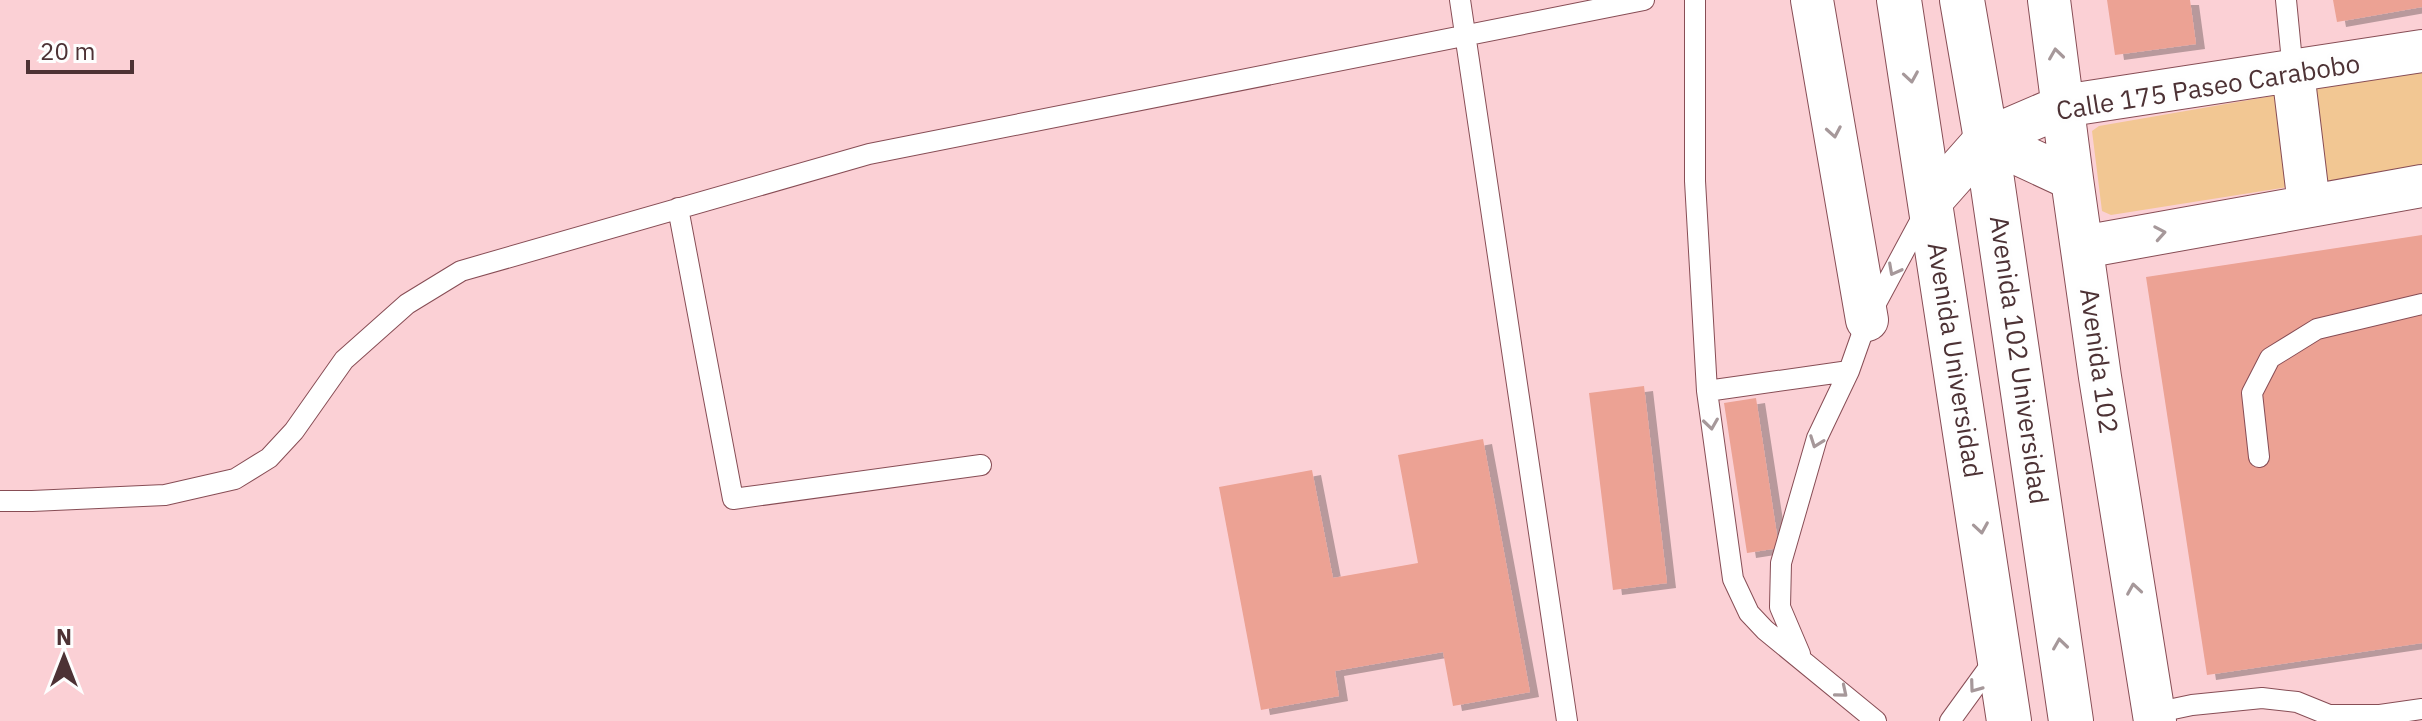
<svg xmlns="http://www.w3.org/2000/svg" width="2422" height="721" font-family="'IBM Plex Sans',sans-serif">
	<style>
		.green { fill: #f2c793 }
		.building { fill: #eca294; filter: url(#shadow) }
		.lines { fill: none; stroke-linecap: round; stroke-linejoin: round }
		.service-casing { stroke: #874d55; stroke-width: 22 }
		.minor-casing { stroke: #874d55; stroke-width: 44 }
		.secondary-casing { stroke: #874d55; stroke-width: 46 }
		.service { stroke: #fff; stroke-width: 20 }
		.minor { stroke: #fff; stroke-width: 42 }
		.secondary { stroke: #fff; stroke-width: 44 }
		.oneway { stroke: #a6989a }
		.labels { text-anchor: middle; stroke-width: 8; stroke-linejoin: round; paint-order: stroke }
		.street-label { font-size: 26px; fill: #4d3235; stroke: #fefefe }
	</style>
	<defs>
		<filter id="shadow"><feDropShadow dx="9" dy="5" stdDeviation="0" flood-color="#0004"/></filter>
	</defs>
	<rect width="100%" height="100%" fill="#fbd0d5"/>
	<path class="green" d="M2422,70V166L2111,215L2102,211L2092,131L2099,126Z"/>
	<path class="building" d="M2107,0H2190L2196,44L2115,55Z
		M2333,0H2422V7L2337,22Z
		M2422,235V643L2207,675L2146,277Z
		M1644,386L1667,583L1613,590L1589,393Z
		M1756,398L1779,548L1747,553L1724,403Z
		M1483,439L1530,692L1453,706L1443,652L1335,671L1339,696L1261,710L1219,487L1312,470L1333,578L1418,563L1398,455Z"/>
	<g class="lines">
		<g class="service-casing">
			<path id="service" d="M1460,0L1567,721
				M1695,0V181L1707,391
				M2286,0L2293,72
				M678,208L733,499L981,465
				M2259,457L2252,393L2270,358L2317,329L2422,304
				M0,501H32L165,495L235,479L269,458L294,431L344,360L407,304L461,271L869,154L1644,0
				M1800,654L1780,607L1781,563L1817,438L1849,371
				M2154,713L2192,705L2262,698L2297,702L2329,715H2380L2422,709
				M1876,721L1765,630L1749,613L1733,579L1707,391L1849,371L1867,320L1925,212
				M1950,721L1995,659"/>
		</g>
		<g class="minor-casing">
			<path id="minor" d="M1812,0L1867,320
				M2049,0L2072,179L2100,377L2155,721
				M2293,72L2309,205
				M1986,139L2072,179
				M1931,201L1986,139L2063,106L2422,51
				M2083,247L2422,186"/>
		</g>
		<g class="secondary-casing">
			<path id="secondary" d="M1899,0L2009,721
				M1962,0L1986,139L2071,721"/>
		</g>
		<use href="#service" class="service"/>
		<use href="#minor" class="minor"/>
		<use href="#secondary" class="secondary"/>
	</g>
	<defs><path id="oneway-chevron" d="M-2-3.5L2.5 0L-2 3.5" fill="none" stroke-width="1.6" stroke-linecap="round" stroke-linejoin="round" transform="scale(2)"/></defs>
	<g class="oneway">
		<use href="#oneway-chevron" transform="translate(2056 54) rotate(-98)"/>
		<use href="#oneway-chevron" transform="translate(1911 77) rotate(81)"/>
		<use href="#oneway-chevron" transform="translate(1834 132) rotate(80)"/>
		<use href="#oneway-chevron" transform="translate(2160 233) rotate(-10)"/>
		<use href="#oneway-chevron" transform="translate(1894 270) rotate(118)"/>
		<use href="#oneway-chevron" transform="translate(1711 424) rotate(82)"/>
		<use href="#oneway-chevron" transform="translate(1816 442) rotate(110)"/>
		<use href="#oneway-chevron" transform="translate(1981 528) rotate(81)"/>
		<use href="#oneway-chevron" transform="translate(2134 589) rotate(-99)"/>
		<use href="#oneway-chevron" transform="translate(2060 644) rotate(-98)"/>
		<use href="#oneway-chevron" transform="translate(1975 687) rotate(126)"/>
		<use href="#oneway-chevron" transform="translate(1842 692) rotate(40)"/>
	</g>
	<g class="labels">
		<g class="street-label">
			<text transform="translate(2208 87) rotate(-9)" y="9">Calle 175 Paseo Carabobo</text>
			<text transform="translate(1955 360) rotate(81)" y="9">Avenida Universidad</text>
			<text transform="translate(2019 360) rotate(82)" y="9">Avenida 102 Universidad</text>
			<text transform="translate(2099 361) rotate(82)" y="9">Avenida 102</text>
		</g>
	</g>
	<g transform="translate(64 657)" stroke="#fefefe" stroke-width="6" paint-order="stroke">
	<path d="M0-6L14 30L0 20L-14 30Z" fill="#4d3235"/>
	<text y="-12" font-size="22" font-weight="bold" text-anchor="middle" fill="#4d3235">N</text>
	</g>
	<path d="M28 60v12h104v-12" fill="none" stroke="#4d3235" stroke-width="4"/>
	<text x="40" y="60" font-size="24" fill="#4d3235" stroke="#fefefe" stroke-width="6" paint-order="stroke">20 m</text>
</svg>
